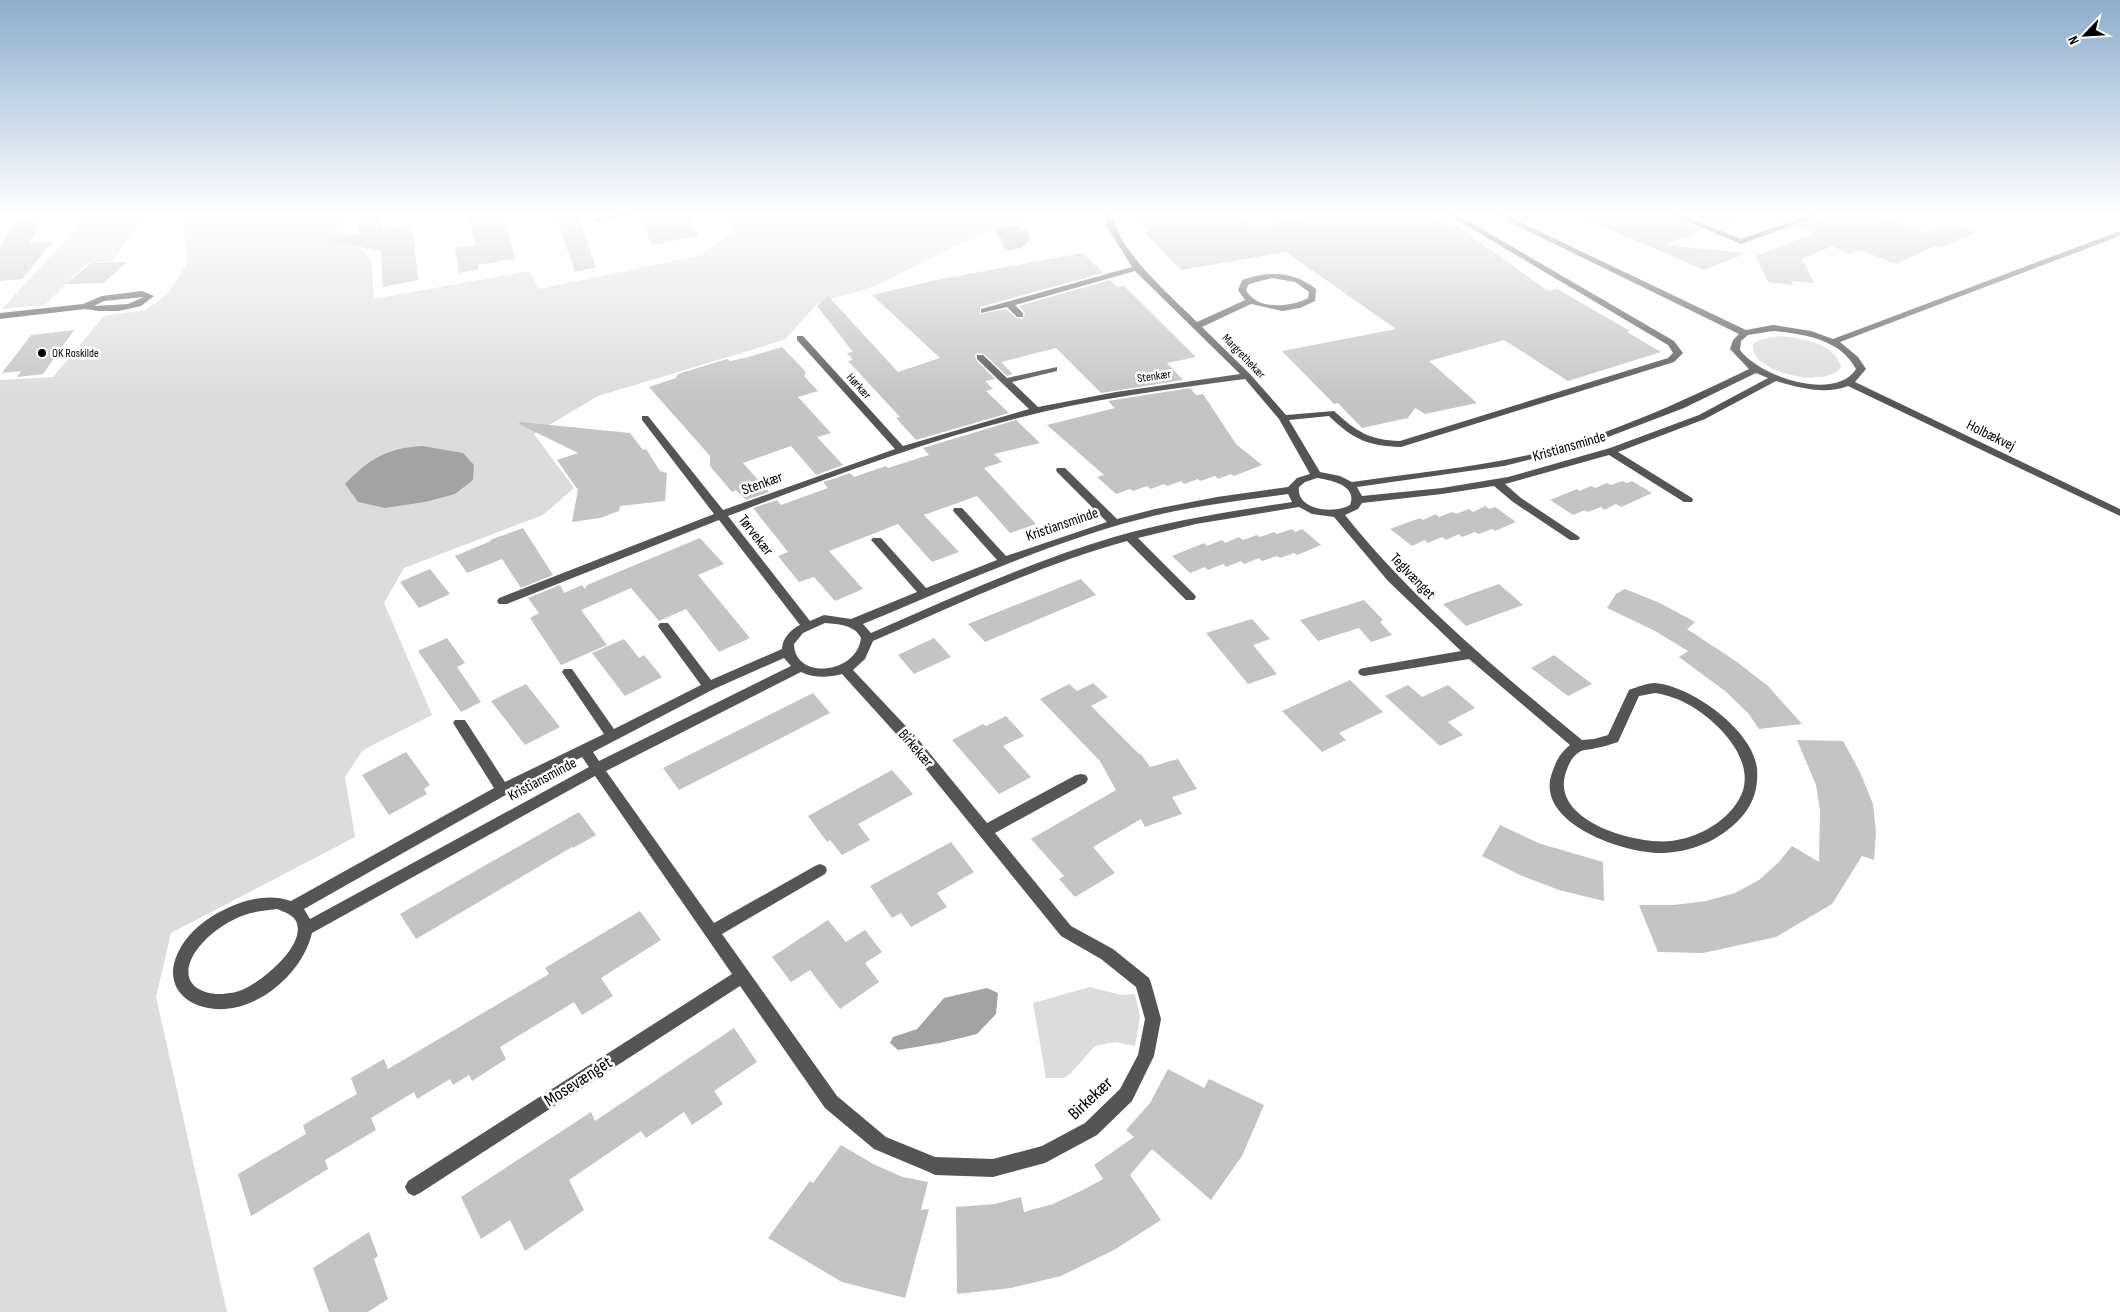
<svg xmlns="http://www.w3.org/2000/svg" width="2120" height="1312" font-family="'Sofia Sans Condensed',sans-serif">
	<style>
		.green { fill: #dcdcdc }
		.water { fill: #a3a3a3 }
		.building { fill: #c4c4c4 }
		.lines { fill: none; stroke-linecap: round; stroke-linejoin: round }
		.minor { fill: #555; fill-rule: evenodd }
		.poi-dot { fill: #000; stroke: #fff; stroke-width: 2 }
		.labels { text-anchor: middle; stroke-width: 5; stroke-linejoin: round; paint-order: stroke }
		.far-poi-label { font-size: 12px; fill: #000; stroke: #fff; text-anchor: start }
		.far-street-label { font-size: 12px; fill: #000; stroke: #fff }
		.street-label { font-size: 15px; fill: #000; stroke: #fff }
		.near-street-label { font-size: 18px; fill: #000; stroke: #fff }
	</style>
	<rect width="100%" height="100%" fill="#fff"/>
	<path class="green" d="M89,214H147L112,261L87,263L45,305L2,309Z
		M182,214H336L348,238L371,259L374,299L529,271L539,289L702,255L731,234L726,214H1037L959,244L875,286L818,303L784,340L598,396L534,434L574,488L543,515L404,568L384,603L432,715L363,750L345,777L355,837L171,933L156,997L227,1312H0V380L53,377L104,316L145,310L168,294L187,264Z
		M1780,336C1800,338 1836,343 1841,367C1827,390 1748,372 1753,344L1759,340Z
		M1090,987L1121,995L1135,994L1140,1017L1135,1046L1115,1042L1095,1046L1070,1074L1064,1078H1046L1033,1003Z"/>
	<path class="water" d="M1015,225L1029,232V242L1021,248L1007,250L1003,247L1002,240L994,231L998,227Z
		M422,446L463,453L474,465L473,480L455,494L425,502L385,508L358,502L345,484C369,459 387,448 422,446Z
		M987,988L998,993L996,1014L977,1034L940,1043L898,1050L890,1043L893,1037L917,1029L944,998Z"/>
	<path class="building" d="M45,214L29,244L53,241L22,279L0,281V248L16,218Z
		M359,214H381L382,230L412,225L418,280L383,287L381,251L331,241V239L359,234Z
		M468,214H504L515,259L478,265L479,269L459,273L455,248L475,245Z
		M576,214L596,267L575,272L556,217Z
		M655,214H687L699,236L652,245L639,216Z
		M1131,214H1241L1256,227L1315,214H1346L1350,216L1358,214H1429L1451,227L1457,226L1548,291L1557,289L1630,331L1627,332L1661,352L1568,381L1504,340L1429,361L1477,403L1425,414L1415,408L1408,418L1362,428L1338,403L1334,404L1282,351L1396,329L1286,252L1181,270L1144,232L1148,231Z
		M1574,214H1667L1703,230L1664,245L1747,253L1704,270Z
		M1684,214H1741L1742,216L1714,226Z
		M1769,214H1808L1785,222L1769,215Z
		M1826,214H1877L1928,233L1949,223L1975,232L1941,248L1935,246L1896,264L1860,250L1850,254L1832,246L1802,259L1814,283L1791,281L1793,285L1768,282L1756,256L1814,233L1796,226Z
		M1083,253L1103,273L980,307V314L1006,309L1016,318L1023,319L1025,313L1019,306L1110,280L1117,287L1124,286L1196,357L1167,363L1183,380L1101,393L1056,348L1001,362L1013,374L1007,376L984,354L977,353L975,355L976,360L995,379L985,381L993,389L986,391L1009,413L916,440L896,418L900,417L848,361L853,360L847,353L853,352L817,306L828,296L898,372L940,358L872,295L941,279Z
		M127,262L103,283L66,284L91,263Z
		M74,330L43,374L17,377L21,371L2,373L31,335Z
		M782,347L806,372L804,376L818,391L798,397L831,433L817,437L843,465L816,475L791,446L743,463L769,492L746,500L736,490L732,492L710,466V456L649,387L676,378L678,374L727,359L730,361L745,358Z
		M1190,388L1196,395L1203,394L1236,444L1262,465L1234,476L1231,474L1218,479L1215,476L1200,481L1198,479L1184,484L1181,481L1167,486L1164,484L1151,489L1147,486L1133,491L1130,489L1116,494L1097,477L1104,475L1047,425L1115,408L1108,401Z
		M1016,420L1040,443L994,454L1002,462L984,468L1036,524L1010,533L977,496L924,515L959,552L932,562L898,524L829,551L863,589L835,601L814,577L799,582L778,556L788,552L753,508L777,500L781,505L828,488L823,482L836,478L850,473L854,477L886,466L888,468L929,455L923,448Z
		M520,422L630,433L643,450L646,449L660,471L667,473L665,501L620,506L619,511L600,518L572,522L578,490L557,460L578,453L519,424Z
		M1622,481L1627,483L1632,481L1652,493L1621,507L1616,504L1604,510L1601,507L1588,512L1585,510L1573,515L1550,500L1577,489L1579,491L1591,486L1595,488L1607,483L1611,485Z
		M1485,506L1489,509L1495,507L1516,522L1495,531L1492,529L1479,534L1475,532L1462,537L1459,534L1446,540L1442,537L1428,543L1425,540L1412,546L1390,529L1420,518L1423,520L1436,514L1439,517L1452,512L1456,514L1469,509L1473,512Z
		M523,528L553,575L521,588L502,559L467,573L455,556L491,541L490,540Z
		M1292,529L1295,532L1302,529L1321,545L1297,555L1294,553L1280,558L1277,556L1262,561L1259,558L1244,564L1241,561L1226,567L1223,564L1208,570L1205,567L1190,573L1172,556L1204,543L1207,546L1222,540L1225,543L1239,537L1243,540L1257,535L1260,537L1274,532L1277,534Z
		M700,538L724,564L698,575L750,638L719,652L686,609L659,621L631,588L581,610L607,645L561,665L530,618L539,613L528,598L560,585L564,593L582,585L585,589L587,585Z
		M430,569L450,594L419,608L400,582Z
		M1081,579L1096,595L985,642L968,624Z
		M1499,584L1523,605L1466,626L1443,604Z
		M1625,589L1660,603L1695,622L1687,629L1737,662L1768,686L1802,724L1759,729L1748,713L1725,691L1679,657L1688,651L1655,631L1607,608L1616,594Z
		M1364,600L1383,620L1380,622L1392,635L1371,642L1359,628L1318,641L1300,620Z
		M1252,619L1270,639L1253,645L1277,674L1248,684L1206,633Z
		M447,638L465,663L457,667L481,702L461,712L418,651Z
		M934,638L951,657L914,674L898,655Z
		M624,639L639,658L644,655L662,677L625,696L592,653Z
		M1554,655L1592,684L1568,696L1531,668Z
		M1350,680L1383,712L1339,733L1346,740L1322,752L1282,711Z
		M1093,683L1108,697L1091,706L1139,754H1141L1150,767L1178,759L1197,789L1172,797L1182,814L1145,827L1141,819L1093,847L1115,873L1075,897L1059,879L1064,876L1031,839L1116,790L1100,761L1040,699L1069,684L1077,691Z
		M526,684L560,727L525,745L491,701Z
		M1408,685L1422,697L1448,685L1475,708L1448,722L1463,735L1440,746L1385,696Z
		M813,693L830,713L679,790L663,768Z
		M1006,716L1024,736L1003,746L1031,777L999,794L952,740L983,724L986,726Z
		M1797,740L1843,741L1860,772L1873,804L1876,832L1874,860L1862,856L1832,904L1776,937L1703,953L1658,952L1639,905H1674L1706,901L1735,893L1759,880L1778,863L1792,846L1819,862L1820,811L1816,785Z
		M406,752L430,785L424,789L427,794L389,815L362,775Z
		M892,770L913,794L858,824L870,840L842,855L830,840L827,842L808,816Z
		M579,812L596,835L573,848L572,847L416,939L400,914Z
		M1500,825L1538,843L1603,862L1604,901L1559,890L1520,875L1482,856Z
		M951,842L974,872L937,893L947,907L911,927L901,913L892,918L870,886Z
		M640,911L661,940L601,978L613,996L582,1015L574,1002L500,1047L506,1059L472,1081L469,1075L453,1085L450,1079L417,1099L414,1092L371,1118L376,1130L325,1160L328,1169L251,1216L238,1174L306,1134L303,1125L357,1094L351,1078L384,1059L388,1069L549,974L545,968Z
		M828,920L846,942L865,930L882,952L865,963L879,982L840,1009L810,970L791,982L772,957Z
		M734,1028L757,1062L714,1091L723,1104L692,1125L684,1112L646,1138L641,1131L569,1180L584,1210L525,1251L510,1220L481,1239L461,1197L591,1112L595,1121Z
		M1168,1069L1204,1088L1209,1079L1264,1105L1242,1156L1211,1200L1152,1149L1130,1175L1161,1220L1114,1250L1061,1276L1011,1288L957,1294L956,1207L995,1204L1021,1197L1024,1212L1053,1204L1085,1189L1103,1179L1094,1165L1134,1137L1126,1130L1150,1103Z
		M841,1145L875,1165L903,1177L928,1182L921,1210L929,1209L905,1298L842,1282L768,1238L810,1181L813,1183Z
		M369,1232L378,1256L374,1259L388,1299L368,1312H329L313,1268Z"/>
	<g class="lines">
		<path class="minor" d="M620,214H637L597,222L593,220Z
			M1106,214H1115L1113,216C1117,250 1173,298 1197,322L1245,300L1238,290L1242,280C1269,271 1293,271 1316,289L1315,301L1300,308L1282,311L1251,304L1202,327L1250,374L1286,415L1334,411C1357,432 1369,440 1400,441L1668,358L1673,353L1668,345L1447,214H1456L1674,341L1683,353L1674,362L1401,447C1367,446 1353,439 1329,416L1289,420L1320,472L1340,476L1352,482C1428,471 1507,465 1580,441C1639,421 1694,396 1749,369L1730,349L1733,340L1739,334L1493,214H1503L1746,330L1773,325L1811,331L1833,339L2120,231V236L1840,342L1858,357L1866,369L1855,382L2120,509V516L1848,386C1825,395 1799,388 1776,381L1705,419L1618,452L1692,498L1693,500L1692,502H1684L1609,455L1505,484L1521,498L1578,536L1580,538L1578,540H1570L1513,502L1494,486L1442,494L1362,503L1358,509L1345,515C1414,601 1497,670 1582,740L1594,739L1608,735L1629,690C1637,687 1647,683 1655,683C1692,686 1754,731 1757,769C1759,794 1749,813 1730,828C1711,844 1685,853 1660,853C1623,853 1534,823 1552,773C1556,761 1560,753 1570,745L1469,659L1364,676L1360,675L1358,672L1360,669L1364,668L1461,651L1388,581L1334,517L1312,514L1299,507L1196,524L1138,538L1194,594L1196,597L1194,600H1186L1127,541C1040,565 956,605 873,641L865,659L853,670L918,739L987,823L1076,775L1081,774L1086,775L1088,779L1086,783L995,833L1071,926L1113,949L1149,978L1151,983L1161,1019L1154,1056L1132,1101L1097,1135L1045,1163L993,1177L935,1175L929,1172L874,1149L825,1108L740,986L420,1193L414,1196L408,1193L405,1187L408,1181L732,974L595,776L312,933C303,971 264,1006 225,1009C195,1011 165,993 175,960C181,942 195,927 211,917C235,902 264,892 291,901L494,788L455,726L453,723L455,720H465L505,782L604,734L564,675L562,672L564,669H572L614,729L701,685L660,629L658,626L660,623H668L711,680L782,649C782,639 791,629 800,625L719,520L507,604H499L497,601L499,598L714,514L642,420V416H648L723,510L895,449L797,340V336H803L903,446L1029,409L977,359V355H983L1007,378L1057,367V371L1012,382L1038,407L1116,392L1240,374L1135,271L1015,305L1023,313V317H1017L1007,307L981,313V309L1132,267L1106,225ZM1272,278L1295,282L1309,292L1308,298C1291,307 1257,311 1246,290L1249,284ZM1773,331C1804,334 1840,339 1856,369C1835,402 1760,377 1740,350L1741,341L1748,335ZM1756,373L1768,378L1699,415L1610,448L1508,477L1442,488L1362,496L1357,487L1504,466L1587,445L1684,408ZM1245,379L1279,419L1310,474L1297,478L1288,487L1217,497L1155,509L1117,519L1065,468H1057L1056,470L1057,472L1107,522L1006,556L962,508H954L953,510L954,512L997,560L926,588L881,538H873L871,540L873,542L917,592L851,619L824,615L810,621L728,516C823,480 919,443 1018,418C1091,399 1169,389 1245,379ZM1317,478C1330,480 1358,485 1350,505C1335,514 1296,511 1299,487L1305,482ZM1288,494L1292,502C1233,511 1172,520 1114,537C1030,562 951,598 871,633L863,624C959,584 1056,539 1157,515C1200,505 1244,500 1288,494ZM825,623C838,624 855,625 861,638C857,674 795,681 794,644L803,633ZM784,658L791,666L599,761L593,752L714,689ZM801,672C814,678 827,678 842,674L908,747L1061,936L1101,959L1136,987L1145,1019L1138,1055L1120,1089L1085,1123L1042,1146L993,1159L935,1157L886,1137L837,1096L722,934L825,874L827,870L825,866L820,864L815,866L714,923L606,771ZM1655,693C1668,695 1679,699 1691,706C1720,723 1761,765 1738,801C1724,824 1696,838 1671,841C1636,845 1549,821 1566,772C1569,763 1573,755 1581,751C1585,749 1591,750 1596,748C1603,747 1611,744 1618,742L1639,696ZM582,757L589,767L310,919L304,909L511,792ZM277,909C284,912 292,914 296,921C307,944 265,978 248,987C239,992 229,994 219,994C192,993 179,976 196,951C205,938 219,927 233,920C247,912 261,911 277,909Z
			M1669,214H1679L1741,239L1813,214H1824L1741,244Z
			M142,291L154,296L141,306L119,311H99L85,309L0,319V313L83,304L102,296ZM144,297L128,304L94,306L104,301Z"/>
	</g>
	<linearGradient id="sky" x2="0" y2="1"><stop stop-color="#8cadcc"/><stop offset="0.54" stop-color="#fff"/><stop offset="1" stop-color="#fff" stop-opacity="0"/></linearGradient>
	<rect width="2120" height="398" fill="url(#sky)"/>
	<circle class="poi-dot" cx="42" cy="353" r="5"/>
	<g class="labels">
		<g class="far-poi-label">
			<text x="52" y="357">OK Roskilde</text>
		</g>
		<g class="far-street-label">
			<text transform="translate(1244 356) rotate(46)" y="4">Margrethekær</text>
			<text transform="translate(1154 376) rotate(-8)" y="4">Stenkær</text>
			<text transform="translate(859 386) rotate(48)" y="4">Hørkær</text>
		</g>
		<g class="street-label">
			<text transform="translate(1991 435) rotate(26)" y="5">Holbækvej</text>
			<text transform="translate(1569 446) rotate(-16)" y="5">Kristiansminde</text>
			<text transform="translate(762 483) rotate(-20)" y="5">Stenkær</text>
			<text transform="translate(1062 524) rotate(-19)" y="5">Kristiansminde</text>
			<text transform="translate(756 535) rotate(52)" y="5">Tørvekær</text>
			<text transform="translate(1413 576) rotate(46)" y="5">Teglvænget</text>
			<text transform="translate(916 748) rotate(49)" y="5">Birkekær</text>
			<text transform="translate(542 779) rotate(-28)" y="5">Kristiansminde</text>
		</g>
		<g class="near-street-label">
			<text transform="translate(578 1081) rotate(-33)" y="6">Mosevænget</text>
			<text transform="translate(1090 1098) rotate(-43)" y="6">Birkekær</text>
		</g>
	</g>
	<g transform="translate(2085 35) rotate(245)" stroke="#ffffff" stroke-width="4" paint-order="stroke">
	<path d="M0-4L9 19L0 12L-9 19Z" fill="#000000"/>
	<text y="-8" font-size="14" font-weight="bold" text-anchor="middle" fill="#000000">N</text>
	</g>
</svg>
